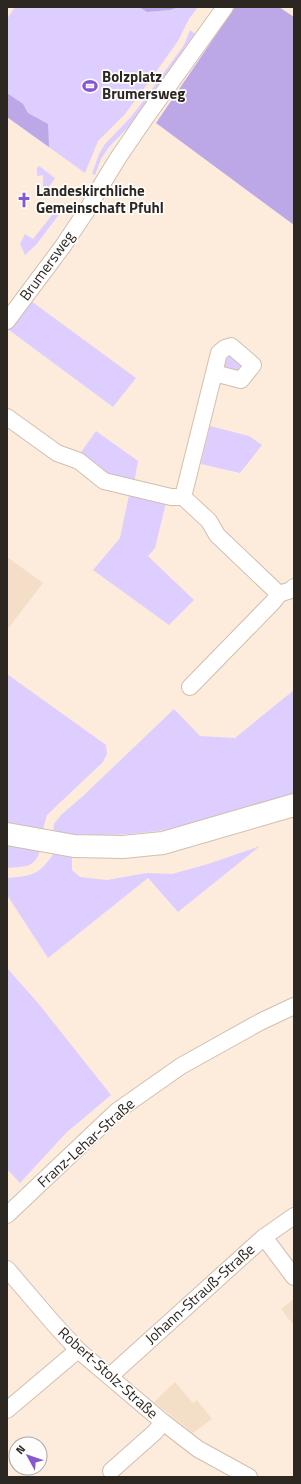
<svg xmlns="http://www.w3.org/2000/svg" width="301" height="1484" font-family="'Titillium Web',sans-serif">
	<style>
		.built { fill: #f5dec8 }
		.green { fill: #ddceff }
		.forest { fill: #bda8e7 }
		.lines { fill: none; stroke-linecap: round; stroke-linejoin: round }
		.street-casing { stroke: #cfbfae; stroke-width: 18 }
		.secondary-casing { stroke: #cfbfae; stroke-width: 24 }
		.street { stroke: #fff; stroke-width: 16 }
		.secondary { stroke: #fff; stroke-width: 22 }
		.labels { text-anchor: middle; stroke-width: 3.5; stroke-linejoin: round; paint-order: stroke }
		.poi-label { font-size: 15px; font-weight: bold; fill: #2d2721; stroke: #fdfdfd; text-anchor: start }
		.street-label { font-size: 15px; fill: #2d2721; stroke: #fdfdfd }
	</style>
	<rect width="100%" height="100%" fill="#fdecdb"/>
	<path class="built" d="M7,557L43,583L7,630Z
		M294,1299V1326L281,1309Z
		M175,1382L193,1403L197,1400L212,1419L193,1433L154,1402Z"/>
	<path class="green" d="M15,7H139L147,12L170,10L180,7H198L189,19L178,41L140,94L125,114L98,141L85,173L7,117V19Z
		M190,30L198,36L140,115L109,147L101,159L95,175L92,174L99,154L105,144L130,118L144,100L184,45Z
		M39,166L55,178L49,187L43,186V175L37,176V168Z
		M56,210L60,213L36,245L25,255L20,244L25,234L33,239Z
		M31,301L136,378L113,407L9,330Z
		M227,355H230L243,364L241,372C232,371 226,371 223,363Z
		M210,426L249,436L262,445L240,473L201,464Z
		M96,431L138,461L134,483L109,478L84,460L86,456L81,452Z
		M129,495L166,503L155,548L148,556L194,600L169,625L93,570L120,538Z
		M7,674L106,745L107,754L103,762L47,815L43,829L39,834L7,826Z
		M294,690V793C254,805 214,819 174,828C134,836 93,836 53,833L54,824L61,815L83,796L174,709L200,736L235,738Z
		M7,844L40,850C35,869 24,866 7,868Z
		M260,846L178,912L148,878L48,958L7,895V878C33,876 39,875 54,853L72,855V870L80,877L107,880L147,873L172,874L208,864Z
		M7,968L38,1003L111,1095L66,1133L20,1183L7,1169Z"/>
	<path class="forest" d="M139,7H180L170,10L147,12Z
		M235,7H279L294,17V225L156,123Z
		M7,93L23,104L28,113L48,124L49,147L7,117Z"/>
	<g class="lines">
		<g class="street-casing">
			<path id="street" d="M7,321L63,246L89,207L99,189L118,158L146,117L225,7
				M7,417L57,453L79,461L104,481L171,497H183L209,521L217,535L279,594
				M183,497L219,353L225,348L231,346L253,365L241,380L214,373
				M190,687L273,602L279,594L291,590L294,587
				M7,1215L117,1111L181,1066L260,1022L294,1006
				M264,1237L294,1277
				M7,1269L54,1324L78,1350L163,1422L198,1449L249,1477
				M110,1376L264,1237L294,1216
				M7,1410L78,1350
				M111,1471L155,1432L163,1422"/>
		</g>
		<g class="secondary-casing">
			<path id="secondary" d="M7,834L74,846L123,847L163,843L294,805"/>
		</g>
		<use href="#street" class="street"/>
		<use href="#secondary" class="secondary"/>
	</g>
	<defs>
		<g id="stadium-bare" transform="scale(1.2)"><path d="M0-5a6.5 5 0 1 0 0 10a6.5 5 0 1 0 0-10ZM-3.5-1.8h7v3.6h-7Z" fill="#8856cf" stroke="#fdfdfd" stroke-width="2.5" paint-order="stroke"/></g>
		<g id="church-bare" transform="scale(1.2)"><path d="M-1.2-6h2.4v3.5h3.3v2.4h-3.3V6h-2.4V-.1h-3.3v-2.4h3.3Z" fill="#8856cf" stroke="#fdfdfd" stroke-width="2.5" paint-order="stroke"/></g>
	</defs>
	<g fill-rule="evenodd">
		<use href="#stadium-bare" x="90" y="86"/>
		<use href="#church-bare" x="24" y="200"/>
	</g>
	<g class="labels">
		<g class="poi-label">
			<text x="102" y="82">Bolzplatz<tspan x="102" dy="17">Brumersweg</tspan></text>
			<text x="36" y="196">Landeskirchliche<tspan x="36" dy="17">Gemeinschaft Pfuhl</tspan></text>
		</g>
		<g class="street-label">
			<text transform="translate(47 266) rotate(-54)" y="5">Brumersweg</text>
			<text transform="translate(86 1143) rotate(-42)" y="5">Franz-Lehar-Straße</text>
			<text transform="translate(200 1294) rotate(-42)" y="5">Johann-Strauß-Straße</text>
			<text transform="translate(108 1373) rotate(42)" y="5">Robert-Stolz-Straße</text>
		</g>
	</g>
	<rect width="301" height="1484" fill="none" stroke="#2d2721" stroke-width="16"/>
	<g transform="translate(28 1456) rotate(310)"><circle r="19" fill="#fdfdfd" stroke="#aaa7a5"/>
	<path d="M0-3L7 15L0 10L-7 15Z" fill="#8856cf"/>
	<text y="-6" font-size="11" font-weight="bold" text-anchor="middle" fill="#2d2721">N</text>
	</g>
</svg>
